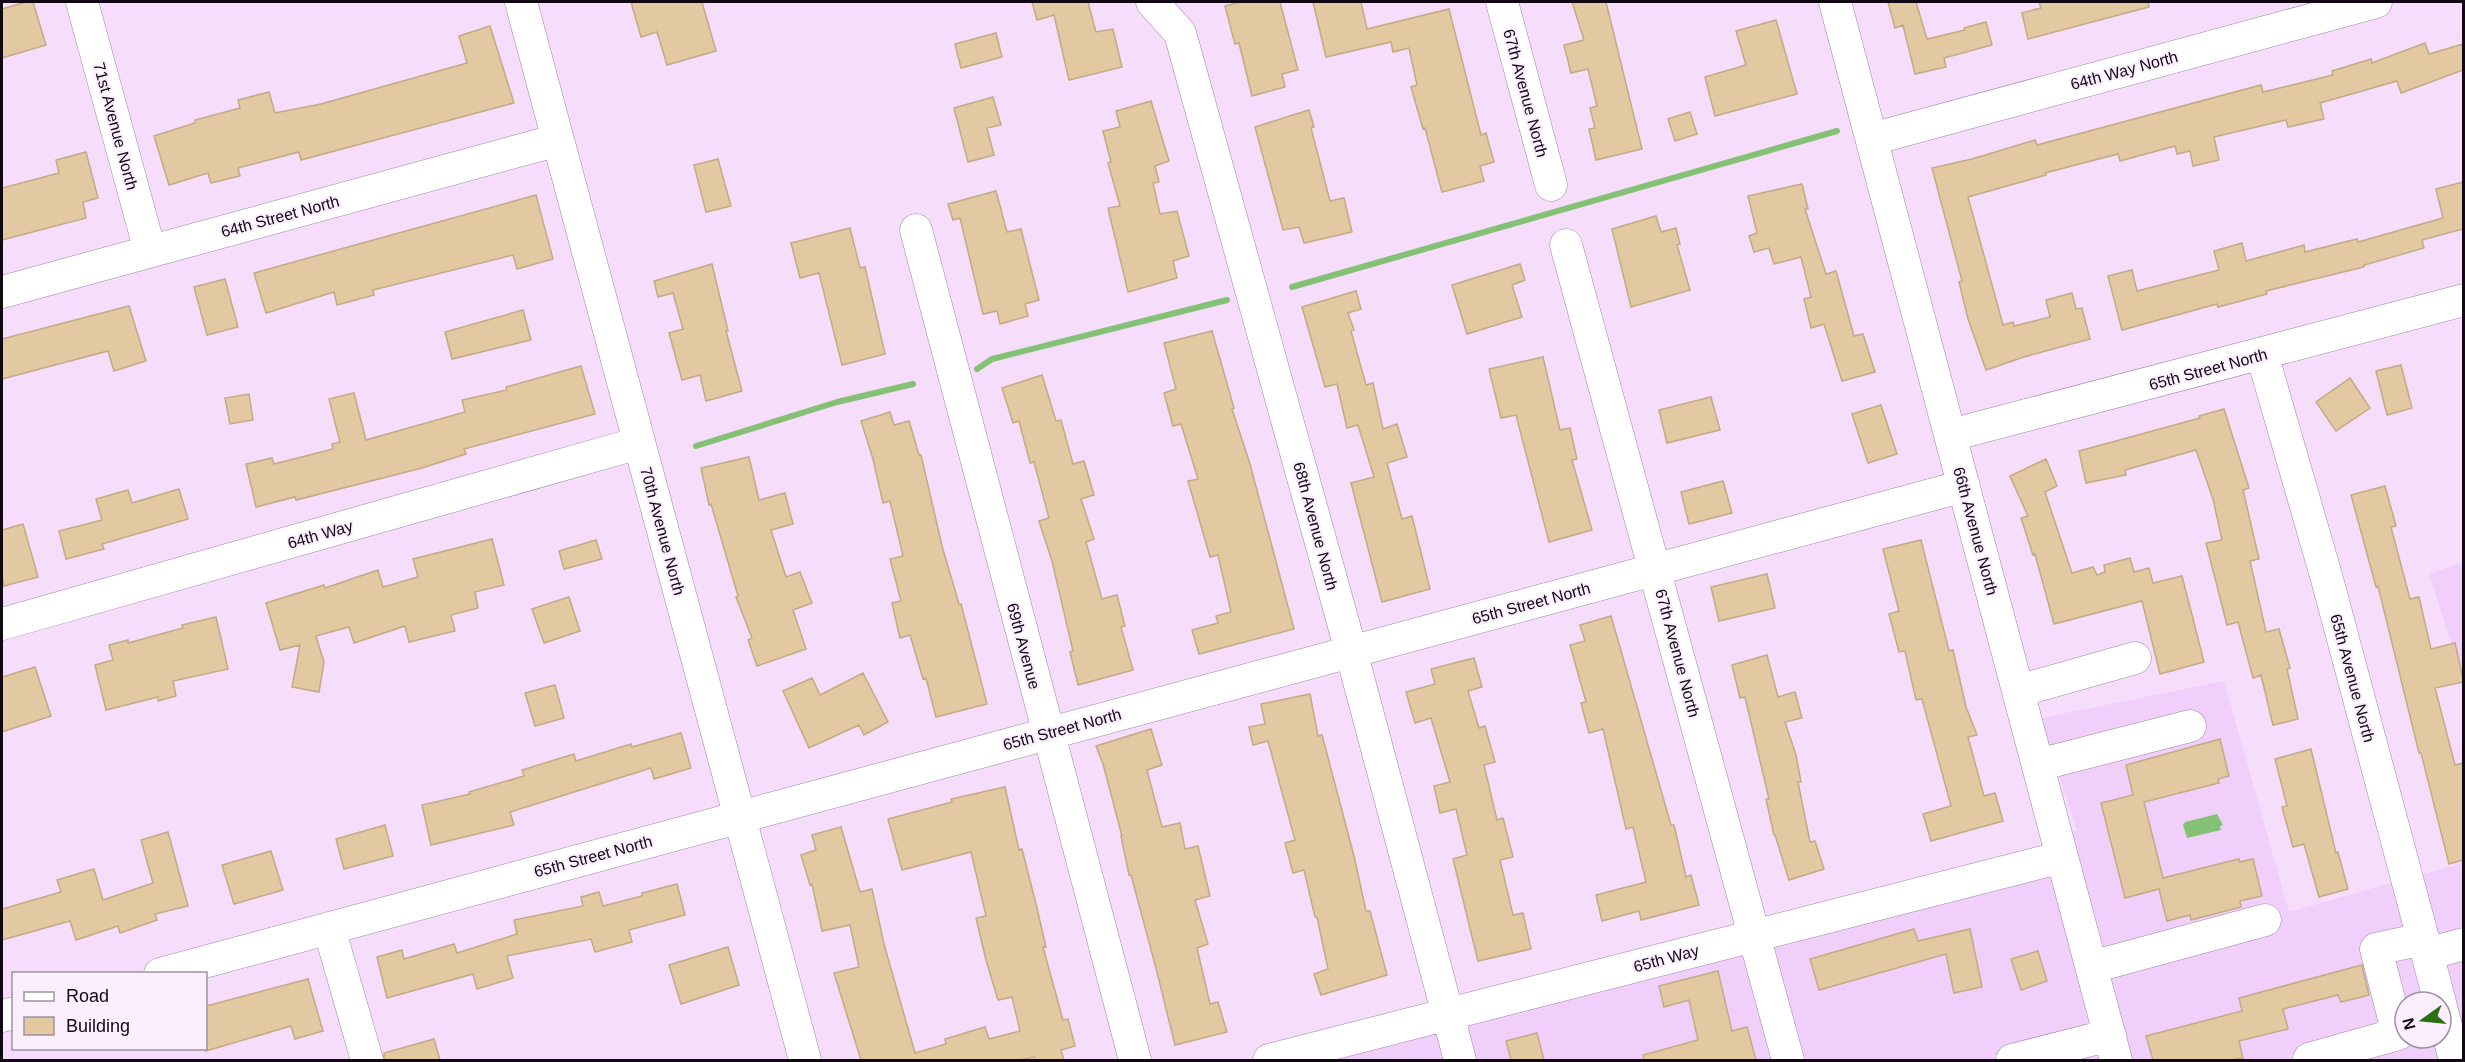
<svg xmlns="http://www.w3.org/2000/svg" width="2465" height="1062" font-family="Arial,sans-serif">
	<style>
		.built { fill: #f1cffb }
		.water { fill: #85c174 }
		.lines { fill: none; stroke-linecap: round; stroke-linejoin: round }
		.stream { stroke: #85c174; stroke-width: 6 }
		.building { fill: #e2c9a2; stroke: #c2aa83; stroke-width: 1.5 }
		.minor-casing { stroke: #9f84a6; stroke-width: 33 }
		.minor { stroke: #fff; stroke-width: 32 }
		.labels { text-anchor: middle; stroke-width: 4.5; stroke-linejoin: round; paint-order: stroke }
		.street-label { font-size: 16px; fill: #110814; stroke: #fbeffe }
	</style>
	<rect width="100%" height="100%" fill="#f5ddfb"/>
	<path class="built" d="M2463,562V679L2429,574Z
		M2224,681L2289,912L2395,882L2427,1002H2405V1038H2437L2443,1060H2129L2068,833L2077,831L2041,718Z
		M2463,863V1044L2418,876Z
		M2053,870L2104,1060H1801L1769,943Z
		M1746,949L1776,1060H1473L1463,1022Z
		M1439,1028L1448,1060H1313Z"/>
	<path class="water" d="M2217,814L2223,825L2220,826L2221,830L2187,838L2183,825L2185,822Z"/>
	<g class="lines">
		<path class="stream" d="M1292,287L1837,131
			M977,369L992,359L1227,300
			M696,446L837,402L913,384"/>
	</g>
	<path class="building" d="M26,2H33L46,45L2,58V9Z
		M631,2H702L716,51L667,65L657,32L641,37Z
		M1032,2H1088L1096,32L1113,29L1122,67L1069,80L1054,15L1037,20Z
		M1241,2H1280L1298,70L1282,74L1285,87L1252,96L1239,43L1235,44L1225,6Z
		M1313,2H1361L1367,29L1449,9L1481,135L1486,133L1494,162L1480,166L1484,181L1442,192L1425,128L1423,129L1411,87L1417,85L1409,48L1393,52L1391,42L1326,57Z
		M1572,2H1606L1642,149L1596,160L1589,129L1595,128L1590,108L1597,106L1588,69L1571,73L1564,45L1584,40Z
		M1888,2H1916L1927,39L1965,30L1964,28L1986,22L1992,45L1944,58L1946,67L1915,74L1903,25L1895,28Z
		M2039,2H2148L2149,7L2028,39L2022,13L2041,8Z
		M1776,20L1797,94L1715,116L1705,77L1746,65L1736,31Z
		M490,26L514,103L301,160L299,152L238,168L240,176L211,183L208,173L169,185L154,136L195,123V120L240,108L238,100L269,92L275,113L321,104L467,63L459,36Z
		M996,33L1002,57L961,68L955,44Z
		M2425,43L2429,54L2463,44V70L2401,93L2397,81L2320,103L2324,119L2288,127L2286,120L2214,137L2219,160L2193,166L2190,151L2177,154L2175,146L2120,161L2118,154L2045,173L2046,175L1968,197L2003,325L2013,322L2014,326L2050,317L2046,300L2072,293L2076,309L2082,308L2090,339L2024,357L1986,370L1968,319L1959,282L1962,281L1932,168L1972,159L2035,140L2037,145L2261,85L2263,92L2333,75L2332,71L2371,59L2372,63Z
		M993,97L1001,125L987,128L994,155L968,162L954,108Z
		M1151,101L1169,161L1155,166L1159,182L1153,183L1160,214L1177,211L1189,256L1173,261L1177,278L1128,292L1108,208L1120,206L1108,163L1111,162L1103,131L1120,127L1116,111Z
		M1309,110L1314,127L1311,128L1330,201L1344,198L1352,232L1304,243L1299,227L1283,230L1255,127Z
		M1690,112L1697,134L1675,141L1668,119Z
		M86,152L98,198L83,202L86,218L2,240V188L59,173L56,160Z
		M718,159L731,206L706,212L694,165Z
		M2463,182V229L2422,240L2424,248L2364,265V267L2266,291L2267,294L2218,307L2217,304L2122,330L2108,276L2132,270L2137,291L2219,270L2214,251L2242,243L2246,261L2304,245L2305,252L2357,239L2358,242L2443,218L2436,189Z
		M1802,184L1808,209H1805L1826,274L1836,271L1854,336L1863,334L1875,372L1842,381L1824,324L1811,328L1804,299L1811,297L1801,257L1774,264L1769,248L1754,252L1749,236L1757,233L1748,196Z
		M996,191L1007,232L1021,229L1039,300L1025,304L1028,316L1000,324L997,311L983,314L960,218L953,220L948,204Z
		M536,195L553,259L517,269L513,255L373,290L374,295L337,305L334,292L266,313L254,273Z
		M1656,216L1661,232L1676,228L1680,244L1677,245L1690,290L1631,307L1612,229Z
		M850,228L860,268L865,267L885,354L842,365L819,273L800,278L791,243Z
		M712,264L728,331H726L742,391L706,401L700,375L682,380L669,333L683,329L673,293L658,297L654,281Z
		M1520,264L1525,280L1512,285L1522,317L1467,334L1452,285Z
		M225,279L238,327L207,335L194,287Z
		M1356,291L1361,309L1348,313L1354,330L1351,331L1366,385L1373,383L1383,429L1397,424L1407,457L1387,463L1402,519L1412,516L1430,589L1382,602L1351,483L1374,477L1358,425L1347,428L1337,384L1325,387L1302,307Z
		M129,306L146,361L114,371L108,351L2,379V339Z
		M523,310L531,340L452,359L445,332Z
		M1212,331L1234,408L1232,409L1250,464L1294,629L1199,654L1192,630L1218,623L1216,616L1231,612L1218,555L1210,557L1188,481L1198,479L1181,424L1173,426L1164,393L1176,389L1164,343Z
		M1543,357L1560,430L1570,428L1577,459L1572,460L1592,530L1549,542L1516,415L1501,418L1489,369Z
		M2401,365L2412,408L2387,415L2376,371Z
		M581,366L595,414L464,449L466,454L422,468L296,500L295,497L256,507L246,464L272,458L274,464L333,449L332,444L340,442L329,399L354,393L366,440L465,412L462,400L507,390L506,387Z
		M1042,375L1056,421L1061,420L1073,464L1084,461L1094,495L1081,499L1094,539L1086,542L1102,599L1117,595L1125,626L1121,627L1133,670L1078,685L1070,652L1073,651L1052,561L1039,521L1049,518L1034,462L1030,463L1019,421L1013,423L1002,388Z
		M2350,378L2370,408L2336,431L2316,402Z
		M249,394L253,420L230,424L225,398Z
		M1711,397L1720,430L1667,443L1659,410Z
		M1881,405L1897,454L1868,463L1852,414Z
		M2224,409L2249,488L2243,490L2259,559L2250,561L2266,632L2279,629L2290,668L2287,669L2298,719L2273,725L2261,675L2253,678L2238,622L2227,625L2206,543L2222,540L2213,499L2196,450L2125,470L2126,475L2086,483L2079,451L2200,418L2199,416Z
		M890,412L894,425L909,421L919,455H921L942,546L959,604H961L987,704L936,717L926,678L923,679L910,635L900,638L892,603L901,601L890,559L903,556L890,501L883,503L873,459L861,421Z
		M749,457L759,500L785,493L793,524L771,530L786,577L800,572L812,603L793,610L806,649L757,666L748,640L752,638L736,597L738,596L711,504L709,505L701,468Z
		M2046,459L2057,486L2045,492L2072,573L2093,567L2097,575L2105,572L2104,565L2130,558L2134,572L2149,568L2153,583L2182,576L2204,662L2160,674L2142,601L2054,624L2035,554L2033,555L2021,518L2028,516L2010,476Z
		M1723,481L1732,513L1689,524L1681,492Z
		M2385,486L2396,526L2391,527L2410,599L2419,597L2431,649L2455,643L2463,679V682L2435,688L2455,765L2463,763V860L2449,864L2421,753H2419L2378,586L2376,587L2351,495Z
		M179,489L188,519L102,544L104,549L66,559L59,531L102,520L96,499L128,490L132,503Z
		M23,524L38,577L4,586L2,577V530Z
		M492,539L504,585L475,592L478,608L451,615L455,631L409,642L405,626L354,643L349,627L316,636L324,662L319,692L292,687L300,645L280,650L266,603L324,585L325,588L378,570L383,587L418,577L413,559Z
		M596,540L602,559L564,569L559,551Z
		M1921,540L1949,651L1953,650L1966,707L1977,735L1968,737L1984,796L1995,793L2003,821L1931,841L1923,814L1951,806L1922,699L1916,700L1905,651L1899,652L1889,614L1899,611L1883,549Z
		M1767,574L1775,608L1719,621L1711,587Z
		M569,597L580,631L544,643L532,609Z
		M1611,616L1671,825H1674L1686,877L1691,875L1699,905L1641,920L1639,911L1602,921L1596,895L1646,882L1633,827L1626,829L1603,729L1589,733L1581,703L1586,702L1570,645L1585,641L1580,625Z
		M216,617L228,669L173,681L176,696L158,701V697L106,710L95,665L113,660L109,645L128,640V643L183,628L182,625Z
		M1767,655L1778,697L1795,692L1802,718L1785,722L1796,755L1801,782H1798L1810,842L1815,841L1824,869L1789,880L1775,835H1774L1766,799H1769L1745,697L1740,698L1732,665Z
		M1474,658L1482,687L1468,691L1479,728L1485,726L1495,762L1484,765L1497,820L1503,818L1513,857L1500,860L1513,915L1523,913L1531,949L1478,961L1453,859L1467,855L1456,809L1440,813L1434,786L1450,782L1431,718L1415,723L1406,692L1435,684L1431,669Z
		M35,667L51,716L2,732V677Z
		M863,673L888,722L864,735L859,725L809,748L783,691L812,678L820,695Z
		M555,685L564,718L535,726L525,693Z
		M1310,694L1318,736L1322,735L1354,856L1366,911H1370L1387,975L1321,995L1314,974L1328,969L1317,917H1315L1304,870L1293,873L1285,843L1295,840L1268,741L1253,745L1249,727L1265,724L1261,704Z
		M1151,729L1162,765L1147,770L1162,827L1180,823L1185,849L1198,846L1210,896L1195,900L1208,944L1197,948L1210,1004L1218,1002L1227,1032L1175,1045L1157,972L1131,875H1129L1121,836H1122L1103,764L1096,746Z
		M681,733L691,768L654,779L651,768L510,812L514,825L431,845L422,805L470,794L469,792L524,776L522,770L574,754L576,761L631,744L632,747Z
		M2220,739L2229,776L2218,779L2219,783L2144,802L2163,878L2239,859L2240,862L2253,859L2262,896L2240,901L2241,907L2191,920L2190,915L2167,921L2159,889L2125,898L2101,803L2133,795L2126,765Z
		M2311,749L2336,853L2338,852L2348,889L2319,897L2304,844L2293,847L2282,807L2287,806L2275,759Z
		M1005,787L1019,850L1022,849L1036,904L1046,947H1043L1063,1020L1068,1019L1075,1046L1061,1050L1064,1060H1035L1034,1057L1019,1060H861L834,973L859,967L850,925L822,931L812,884L810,885L801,855L816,850L812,835L841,827L860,892L872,889L884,944L915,1053L946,1044L945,1039L985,1027L989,1039L1020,1031L1012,997L998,1000L986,960L976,918L986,916L971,852L902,870L888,819L952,802L951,799Z
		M385,825L393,856L344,869L336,839Z
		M168,832L188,906L155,914L157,920L120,933L118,926L76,940L70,921L2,940V909L61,892L57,880L94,869L103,900L153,883L141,840Z
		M271,851L283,890L234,904L222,865Z
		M677,884L685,915L629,930L632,942L595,952L591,939L507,956L513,978L477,989L473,974L387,998L377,957L402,950L404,959L454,944L457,953L517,934L514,920L583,906L581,897L599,892L603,906L642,896V893Z
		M1914,929L1918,941L1970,929L1982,987L1954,993L1946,954L1819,990L1810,959Z
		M728,947L739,985L681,1004L669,965Z
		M2038,951L2047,981L2021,990L2011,959Z
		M2362,965L2369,995L2341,1002L2338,995L2283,1009L2288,1029L2239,1041L2243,1058L2232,1060H2153L2146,1036L2242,1011L2239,998Z
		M1718,971L1732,1031L1747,1027L1756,1060H1644L1643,1055L1698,1040L1689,1000L1664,1007L1659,986Z
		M308,979L323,1031L295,1039L291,1026L206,1051V1006Z
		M1537,1033L1544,1060H1511L1506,1041Z
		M434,1039L440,1060H384V1053Z"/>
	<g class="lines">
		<g class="minor-casing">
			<path id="minor" d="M82,2L150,251
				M521,2L805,1060
				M1152,2L1180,33L1351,651L1460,1060
				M1502,2L1551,185
				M1835,2L2116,1060
				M1872,139L2376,2
				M916,230L1135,1060
				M1566,245L1788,1060
				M2,292L558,140
				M2262,354L2327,579L2440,1002
				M1951,435L2464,300
				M2,624L639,443
				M2018,691L2135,658
				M2038,765L2190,726
				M329,928L367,1060
				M2427,954L2464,944
				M2092,967L2265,920
				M160,974L1964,486
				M2441,1007L2455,1060
				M2,1016L14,1013
				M1269,1060L2062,857
				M2012,1060L2110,1035
				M2310,1060L2309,1059L2398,1034L2376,949L2423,939"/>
		</g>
		<use href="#minor" class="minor"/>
	</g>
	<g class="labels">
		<g class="street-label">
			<text transform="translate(2124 70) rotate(-15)" y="6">64th Way North</text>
			<text transform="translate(1526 93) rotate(75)" y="6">67th Avenue North</text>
			<text transform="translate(116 126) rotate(75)" y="6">71st Avenue North</text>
			<text transform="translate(280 216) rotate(-15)" y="6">64th Street North</text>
			<text transform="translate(2208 369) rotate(-15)" y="6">65th Street North</text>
			<text transform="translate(1316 526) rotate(75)" y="6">68th Avenue North</text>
			<text transform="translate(663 531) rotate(75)" y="6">70th Avenue North</text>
			<text transform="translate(1976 531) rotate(75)" y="6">66th Avenue North</text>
			<text transform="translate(320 534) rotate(-16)" y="6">64th Way</text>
			<text transform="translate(1531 603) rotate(-15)" y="6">65th Street North</text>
			<text transform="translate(1024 646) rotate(75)" y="6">69th Avenue</text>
			<text transform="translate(1678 653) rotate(75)" y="6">67th Avenue North</text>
			<text transform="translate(2353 678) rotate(75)" y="6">65th Avenue North</text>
			<text transform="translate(1062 729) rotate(-15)" y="6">65th Street North</text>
			<text transform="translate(593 856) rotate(-15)" y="6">65th Street North</text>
			<text transform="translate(1666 958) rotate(-15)" y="6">65th Way</text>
		</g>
	</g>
	<rect width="2465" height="1062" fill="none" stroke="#110814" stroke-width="6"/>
	<rect x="12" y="972" width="195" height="78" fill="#fbeffe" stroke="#9d93a0" stroke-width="1.5"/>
	<rect x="24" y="992" width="30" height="9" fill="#ffffff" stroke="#9d93a0" stroke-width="1.5"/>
	<text x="66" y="1002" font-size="18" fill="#110814">Road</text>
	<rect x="24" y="1017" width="30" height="18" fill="#e2c9a2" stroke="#9d93a0" stroke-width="1.5"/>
	<text x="66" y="1032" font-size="18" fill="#110814">Building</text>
	<g transform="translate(2423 1020) rotate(255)"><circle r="28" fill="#fbeffe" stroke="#9d93a0" stroke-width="1.5"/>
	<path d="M0-4.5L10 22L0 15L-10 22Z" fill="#2c7111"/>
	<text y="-9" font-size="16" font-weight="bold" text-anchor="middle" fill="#110814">N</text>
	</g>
</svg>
